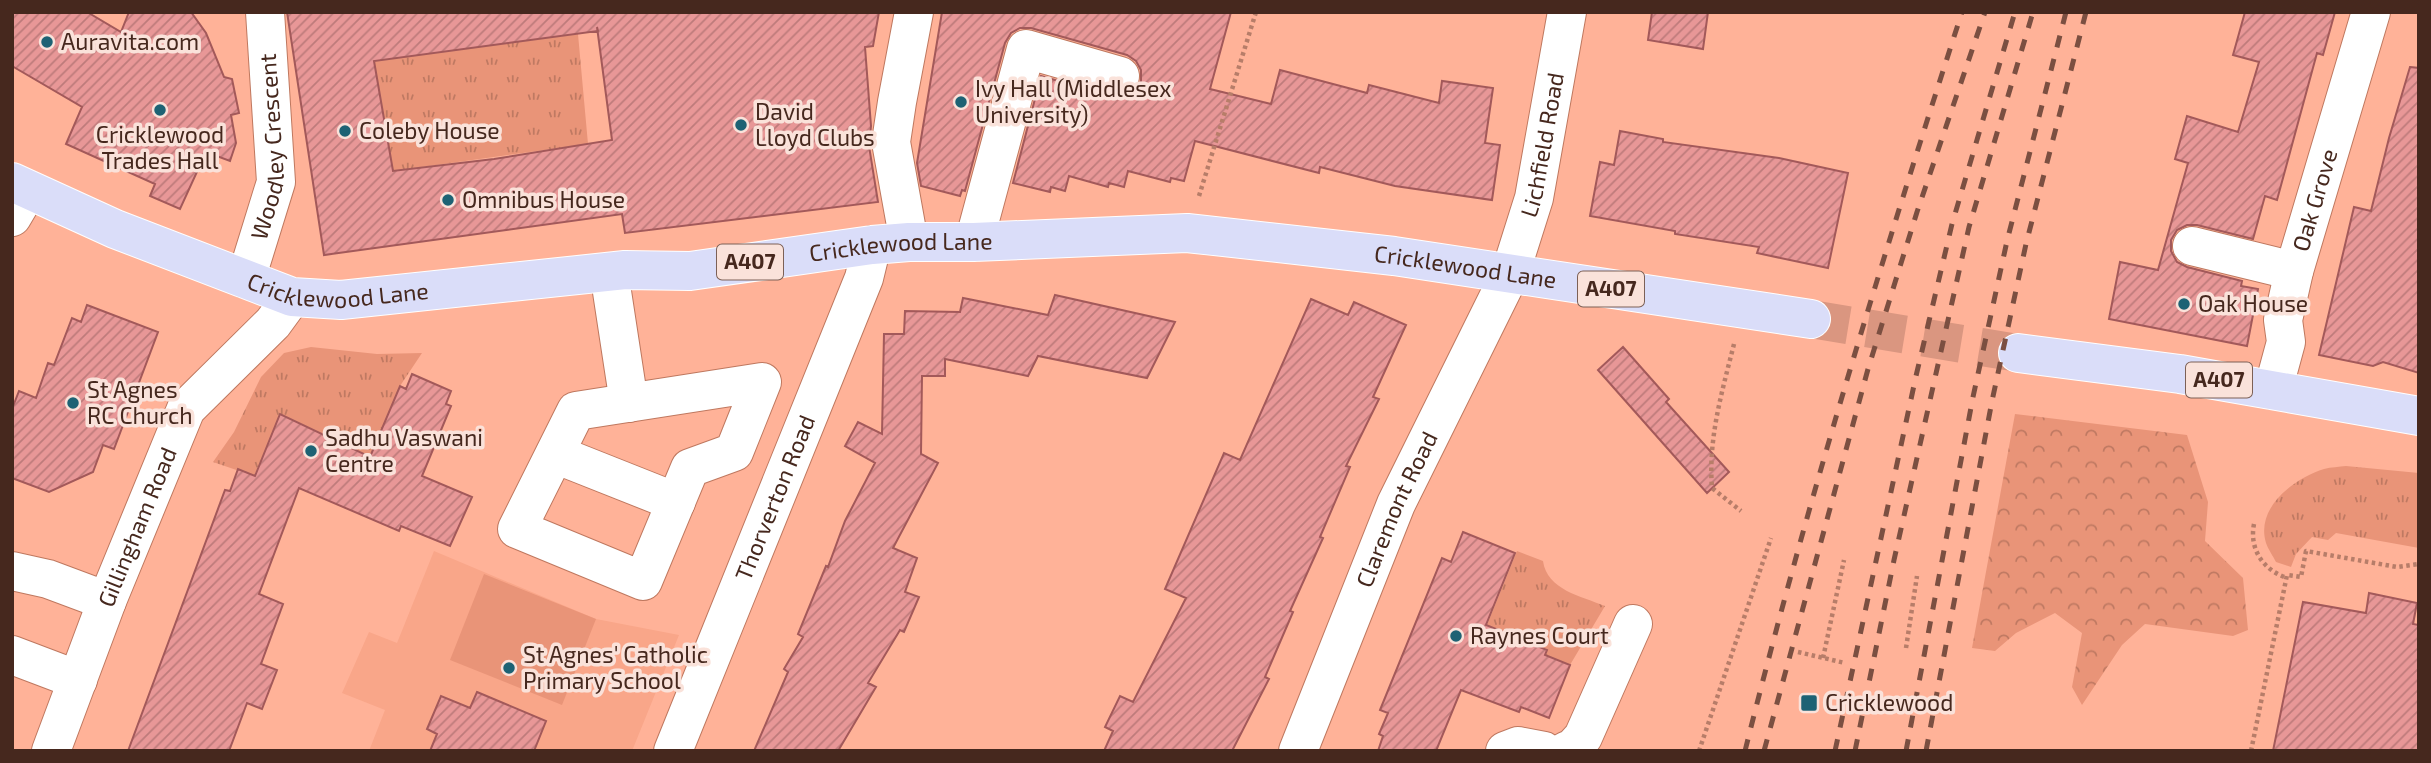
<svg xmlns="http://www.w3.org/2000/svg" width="2431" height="763" font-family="'Exo 2',sans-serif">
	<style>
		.built { fill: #f9a689 }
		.grass { fill: url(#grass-tufts) }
		.forest { fill: url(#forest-crowns) }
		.garden { fill: #e99478 }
		.building { fill: url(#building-hatch); stroke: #a3595a; stroke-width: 2; fill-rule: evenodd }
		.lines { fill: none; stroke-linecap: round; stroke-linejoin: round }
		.major-tunnel { stroke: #da9680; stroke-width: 38; stroke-dasharray: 38 19; stroke-linecap: butt }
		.minor-casing { stroke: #bf785f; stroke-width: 40 }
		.major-casing { stroke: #fff; stroke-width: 40 }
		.path { stroke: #b77d69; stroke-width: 4.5; stroke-dasharray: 3.5 3.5; stroke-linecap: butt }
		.minor { stroke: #fff; stroke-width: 38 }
		.major { stroke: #daddf9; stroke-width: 38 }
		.rail { stroke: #7b4f41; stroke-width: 5; stroke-dasharray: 12 12; stroke-linecap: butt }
		.poi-dot { fill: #1e6274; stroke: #fae2da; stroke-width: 2.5 }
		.labels { text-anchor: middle; stroke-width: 7; stroke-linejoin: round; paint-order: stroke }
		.shield { fill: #fae2da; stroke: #7c6056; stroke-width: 2 }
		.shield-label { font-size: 21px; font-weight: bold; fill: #46281e }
		.poi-label { font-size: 23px; fill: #46281e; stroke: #fae2da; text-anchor: start }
		.street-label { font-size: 23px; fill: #46281e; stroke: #fae2da }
	</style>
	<defs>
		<pattern id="grass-tufts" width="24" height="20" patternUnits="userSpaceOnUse" patternTransform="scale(1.75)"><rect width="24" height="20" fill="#e99478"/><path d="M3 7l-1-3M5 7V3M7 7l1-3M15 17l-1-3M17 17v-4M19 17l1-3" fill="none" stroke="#bf7962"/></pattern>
		<pattern id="forest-crowns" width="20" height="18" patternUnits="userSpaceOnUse" patternTransform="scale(1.75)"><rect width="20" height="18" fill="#e99478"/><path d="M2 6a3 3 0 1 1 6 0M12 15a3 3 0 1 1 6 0" fill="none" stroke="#bf7962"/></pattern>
		<pattern id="building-hatch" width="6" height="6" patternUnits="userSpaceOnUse" patternTransform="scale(1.75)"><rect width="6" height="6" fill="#e89797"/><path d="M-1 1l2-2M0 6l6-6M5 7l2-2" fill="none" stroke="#be7b7b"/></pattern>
	</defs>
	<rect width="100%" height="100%" fill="#ffb298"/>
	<path class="built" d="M434,551L596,619L679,635L632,751H369L385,710L342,693L369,632L397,643Z"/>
	<path class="grass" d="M578,34L588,144L393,171L374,61Z
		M311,347L377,354L422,353L400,386L370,457L281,414L254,476L213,462L234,432L261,377L284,353Z
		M2346,466L2419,473V548L2336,533L2328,540L2312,537L2296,554L2291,567L2276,562C2273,556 2268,549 2266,543C2255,507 2295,478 2324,469C2331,467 2339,467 2346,466Z
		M1517,551L1543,561C1547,590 1581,596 1605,606L1570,665L1545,655L1547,649L1485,630Z"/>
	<path class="forest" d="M2015,414L2187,435L2208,502L2205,541L2243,578L2248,630L2233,636L2145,624L2122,645L2082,705L2072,687L2082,633L2055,613L2016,633L1995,651L1972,648Z"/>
	<path class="garden" d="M484,574L596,619L562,705L450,660Z"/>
	<path class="building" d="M12,12H87L121,32L129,12H191L206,33L224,77L232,79L239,113L231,115L236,143L230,161L206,152L180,209L150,196L155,184L66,144L82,107L12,66Z
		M287,12H879L873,46L865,47L871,126L869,146L878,202L625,233L622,214L324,255ZM597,27L612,140L494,159L393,171L374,61L598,31Z
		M942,12H1231L1210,89L1271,104L1280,70L1367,93L1369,85L1439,103L1442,81L1493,88L1485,143L1500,145L1492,200L1395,186L1320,167L1319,173L1195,141L1184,181L1171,178L1170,182L1128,171L1124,187L1109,183L1108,187L1069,176L1065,191L1051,187L1050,192L1013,183L1041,76L1115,97H1126L1135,92L1141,81V70L1136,61L1127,55L1031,28H1020L1011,33L1005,43L965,191L962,190L960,196L921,186L917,163Z
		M1652,12H1708L1703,49L1648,40Z
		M2245,12H2335L2323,55L2317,53L2277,200L2265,196L2253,239L2197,225H2187L2177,230L2171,240V251L2177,262L2187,267L2242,281L2241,286L2258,289L2247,346L2109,319L2120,262L2158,270L2188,163L2175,159L2187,116L2238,132L2259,62L2233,55Z
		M2410,67L2419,68V373L2383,362L2373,366L2319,355L2354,207L2371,211L2389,138Z
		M1620,131L1663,139V142L1779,158L1848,173L1828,268L1757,253L1759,247L1675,234V231L1590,216L1600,162L1614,165Z
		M1055,295L1175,322L1147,378L1038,356L1028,376L945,359V376H922L921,454L938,463L893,548L917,558L905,592L919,597L904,632L900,630L868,683L876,687L838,751H754L788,672L784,669L803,637L798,634L826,566L828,567L845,521L875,463L845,446L858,422L882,434L884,334H904L905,311L960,312L963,298L1048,315Z
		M1311,299L1348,315L1354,302L1406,325L1373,397L1379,399L1346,466L1350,467L1320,537L1323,538L1290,611L1293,612L1265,677L1269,679L1232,751H1104L1113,731L1105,727L1120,696L1133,702L1186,598L1165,589L1224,453L1240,460Z
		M87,305L158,332L114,449L103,445L93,472L49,492L12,478V409L19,391L36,398L48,363L54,365L72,318L81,322Z
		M1623,347L1669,399L1666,402L1729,472L1707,493L1598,370Z
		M412,374L451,391L446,404L451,406L422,476L472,497L450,546L401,526L399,531L299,488L259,594L283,604L261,664L277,670L262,709L247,703L229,751H128L225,490L230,491L238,469L255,476L280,414L370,457L400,386L406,389Z
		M1463,532L1515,553L1486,625L1547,650L1545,655L1570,665L1549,718L1521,707L1519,712L1461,690L1436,751H1378L1383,736L1379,734L1388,713L1380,710L1442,558L1451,562Z
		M2369,593L2417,603L2413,624L2419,625V751H2273L2303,602L2366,613Z
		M477,692L546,721L534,751H430L437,734L427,729L441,696L470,708Z"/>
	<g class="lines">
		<path class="major-tunnel" d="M1811,319L2018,353"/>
		<g class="minor-casing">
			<g id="minor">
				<path d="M12,217L28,190"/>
				<path d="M909,242L891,142L897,102L914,12"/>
				<path d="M974,242L1026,49L1120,76"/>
				<path d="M2192,246L2294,271"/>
				<path d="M609,272L629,403"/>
				<path id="s1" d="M246,279L276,182L265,12"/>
				<path d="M762,382L734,452L690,468L643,581L517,529L576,411Z"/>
				<path id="s2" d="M2273,390L2286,342L2283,320L2294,271L2371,12"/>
				<path d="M555,454L676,502"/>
				<path d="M12,571L48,579L107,601"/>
				<path d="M12,655L78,680"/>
				<path id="s3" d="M51,751L107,601L186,409L273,323L292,297"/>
				<path id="s4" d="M673,751L864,278L872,245"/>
				<path id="s5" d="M1298,751L1396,504L1510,274L1534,198L1567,12"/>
				<path d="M1505,751L1518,746L1544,751"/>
				<path d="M1566,751L1573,748L1583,737L1633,624"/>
			</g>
		</g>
		<g class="major-casing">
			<g id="major">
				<path id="s6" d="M12,182L115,229L292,297L341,300L625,270L690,271L872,245L909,242H974L1187,233L1394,256L1811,319"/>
				<path d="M2018,353L2180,374L2419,416"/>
			</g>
		</g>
		<path class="path" d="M1199,196L1256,12
			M1734,344C1722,392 1708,438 1712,488L1741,511
			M2254,524C2249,549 2263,570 2287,578
			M1906,648L1917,576
			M1798,652L1845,663
			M1823,658L1844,560
			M1699,751L1771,538
			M2251,751L2287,575L2301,577L2306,551L2397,567L2419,564"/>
		<use href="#minor" class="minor"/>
		<use href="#major" class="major"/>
		<path class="rail" d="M1745,751C1807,502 1883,256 1962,12
			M1764,751L1868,369L1917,212L1985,12
			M1835,751L1916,376L1952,224L2015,12
			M1855,751L1894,560L1969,227L2033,12
			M1906,751L1973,397L2007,241L2066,12
			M1926,751L1992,401L2026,244L2086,12"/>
	</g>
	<g class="poi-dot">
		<circle cx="47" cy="42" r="7"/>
		<circle cx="961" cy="102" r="7"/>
		<circle cx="160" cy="110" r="7"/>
		<circle cx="741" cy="125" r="7"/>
		<circle cx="345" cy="131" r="7"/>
		<circle cx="448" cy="200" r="7"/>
		<circle cx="2184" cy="304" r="7"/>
		<circle cx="73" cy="403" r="7"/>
		<circle cx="311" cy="451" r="7"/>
		<circle cx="1456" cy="636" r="7"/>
		<circle cx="509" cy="668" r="7"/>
		<rect x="1800" y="694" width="18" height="18" rx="3.5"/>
	</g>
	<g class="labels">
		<g class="shield">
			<rect x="717" y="244.5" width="66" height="35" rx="5"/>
			<rect x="1578" y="271.5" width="66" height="35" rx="5"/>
			<rect x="2186" y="362.5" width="66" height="35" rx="5"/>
		</g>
		<g class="shield-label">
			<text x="750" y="269">A407</text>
			<text x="1611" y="296">A407</text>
			<text x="2219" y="387">A407</text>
		</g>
		<g class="poi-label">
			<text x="61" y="50">Auravita.com</text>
			<text x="975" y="97">Ivy Hall (Middlesex<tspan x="975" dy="26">University)</tspan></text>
			<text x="755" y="120">David<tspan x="755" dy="26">Lloyd Clubs</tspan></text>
			<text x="359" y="139">Coleby House</text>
			<text x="160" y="143" text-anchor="middle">Cricklewood<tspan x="160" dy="26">Trades Hall</tspan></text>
			<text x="462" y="208">Omnibus House</text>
			<text x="2198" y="312">Oak House</text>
			<text x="87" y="398">St Agnes<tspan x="87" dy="26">RC Church</tspan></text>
			<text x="325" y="446">Sadhu Vaswani<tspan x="325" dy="26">Centre</tspan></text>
			<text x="1470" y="644">Raynes Court</text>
			<text x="523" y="663">St Agnes' Catholic<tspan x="523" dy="26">Primary School</tspan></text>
			<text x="1825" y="711">Cricklewood</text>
		</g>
		<g class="street-label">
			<text dy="8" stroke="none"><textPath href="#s5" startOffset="656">Lichfield Road</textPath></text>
			<text dy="8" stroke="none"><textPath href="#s1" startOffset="136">Woodley Crescent</textPath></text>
			<text dy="8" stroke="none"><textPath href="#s2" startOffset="196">Oak Grove</textPath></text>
			<text dy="8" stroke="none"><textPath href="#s6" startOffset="915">Cricklewood Lane</textPath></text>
			<text dy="8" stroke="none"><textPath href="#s6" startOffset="1482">Cricklewood Lane</textPath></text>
			<text dy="8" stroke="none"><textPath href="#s6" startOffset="348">Cricklewood Lane</textPath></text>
			<text dy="8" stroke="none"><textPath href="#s4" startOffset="273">Thorverton Road</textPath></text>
			<text dy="8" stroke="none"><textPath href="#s5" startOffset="261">Claremont Road</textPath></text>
			<text dy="8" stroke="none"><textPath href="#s3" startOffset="240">Gillingham Road</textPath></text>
		</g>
	</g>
	<rect width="2431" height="763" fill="none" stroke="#46281e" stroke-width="28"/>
</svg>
